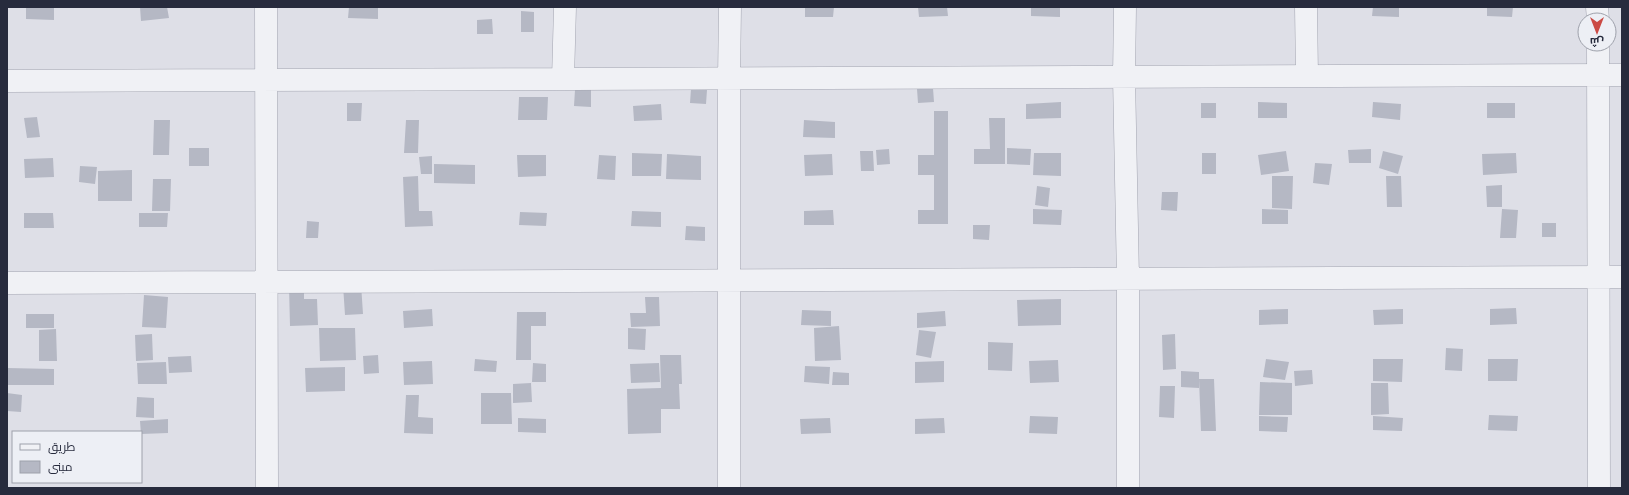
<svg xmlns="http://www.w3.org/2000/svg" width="1629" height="495" font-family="'Space Grotesk',Cairo,sans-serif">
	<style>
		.building { fill: #b5b8c4 }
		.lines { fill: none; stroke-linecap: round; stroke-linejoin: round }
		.minor-casing { stroke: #a3a5b1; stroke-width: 23 }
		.minor { stroke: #f0f1f5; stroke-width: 22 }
	</style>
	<rect width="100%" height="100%" fill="#dedfe7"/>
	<path class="building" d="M26,7H54V20L26,19Z
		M140,7H167L169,18L141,21Z
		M349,7H378V19L348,18Z
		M805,7H834L833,17H805Z
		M918,7H947L948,16L919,17Z
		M1031,7H1060V17L1031,16Z
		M1373,7H1399V17L1372,16Z
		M1487,7H1513L1512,17L1487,16Z
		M521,11L534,12V32H521Z
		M492,19L493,34H477V20Z
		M933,88L934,102L918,103L917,89Z
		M691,89L707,90L706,104L690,103Z
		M575,90H591V107L574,106Z
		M519,97H548L547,120H518Z
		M1061,102V118L1026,119V104Z
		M1258,102L1287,103V118H1258Z
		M1373,102L1401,104L1400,120L1372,117Z
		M347,103H362L361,121H347Z
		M1201,103H1216V118H1201Z
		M1487,103H1515V118H1487Z
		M661,104L662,120L634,121L633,106Z
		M934,111H948V224H918V210H934V175H918V155H934Z
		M37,117L40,137L27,138L24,118Z
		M989,118H1005V164H974V149H990Z
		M154,120H170L169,155H153Z
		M406,120H419L418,153H404Z
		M804,120L835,122V138L803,137Z
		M189,148H209V166H189Z
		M1007,148L1031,149L1030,165L1007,164Z
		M889,149L890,164L877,165L876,150Z
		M1371,149V163H1349L1348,150Z
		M860,151H873L874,171H861Z
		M1286,151L1289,171L1261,175L1258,155Z
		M1383,151L1403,156L1398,174L1379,168Z
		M632,153L662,154L661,176H632Z
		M1034,153H1061V176L1033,175Z
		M1202,153H1216V174H1202Z
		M1516,153L1517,173L1483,175L1482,154Z
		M667,154L701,156V180L666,179Z
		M832,154L833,175L805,176L804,155Z
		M517,155H546V176L518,177Z
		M599,155L616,156L615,180L597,179Z
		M432,156V174H421L419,157Z
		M53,158L54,177L25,178L24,159Z
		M1315,163L1332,164L1329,185L1313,183Z
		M434,164L475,165V184L434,183Z
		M80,166L97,167L95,184L79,182Z
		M132,170V201H98V171Z
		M418,176L419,211H432L433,226L405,227L403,177Z
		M1272,176H1293L1292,209L1272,208Z
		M1386,176H1401L1402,207H1387Z
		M153,179H171L170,211H152Z
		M1502,185V207H1487L1486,186Z
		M1037,186L1050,188L1048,207L1035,205Z
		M1162,192H1178L1177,211L1161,210Z
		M1033,209L1062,210L1061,225L1033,224Z
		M1262,209L1288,210V224H1262Z
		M1502,209L1518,210L1516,238H1500Z
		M833,210L834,225H804V211Z
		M632,211L661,212V227L631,226Z
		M520,212L547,213L546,226L519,225Z
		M24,213H53L54,228H24Z
		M139,213H168L167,227H139Z
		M307,221L319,222L318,238H306Z
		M1542,223H1556V237H1542Z
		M973,225H990L989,240L973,239Z
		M686,226L705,227V241L685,240Z
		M361,284L363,314L345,315L343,285Z
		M289,286H304V299H317L318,325L290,326Z
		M144,295L168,297L166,328L142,327Z
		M645,297H659L660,326L631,327L630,313H646Z
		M1061,299V325L1018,326L1017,300Z
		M1516,308L1517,324L1490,325V309Z
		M432,309L433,326L404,328L403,311Z
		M1288,309V324L1259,325V310Z
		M1403,309V324L1374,325L1373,310Z
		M802,310L831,311V326L801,325Z
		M945,311L946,326L917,328V313Z
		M517,312H546V326H531V360H516Z
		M26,314H54V328H26Z
		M839,326L841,360L815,361L814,328Z
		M319,328H355L356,360L320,361Z
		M628,328L646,329L645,350L628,349Z
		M56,329L57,361H39V330Z
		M919,330L936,332L931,358L916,355Z
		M152,334L153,360L136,361L135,335Z
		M1175,334L1176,369L1163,370L1162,335Z
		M988,342L1013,343L1012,371L988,370Z
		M1446,348L1463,349L1462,371L1445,370Z
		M378,355L379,373L364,374L363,356Z
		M660,355H681L682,384H679L680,409H661V433L628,434L627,389L661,388Z
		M191,356L192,372L169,373L168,357Z
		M475,359L497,361L496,372L474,371Z
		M1266,359L1289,362L1285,380L1263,377Z
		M1373,359H1403L1402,382L1373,381Z
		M1488,359H1518L1517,381H1488Z
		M1058,360L1059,382L1030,383L1029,361Z
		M432,361L433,384L404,385L403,362Z
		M944,361V382L915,383V362Z
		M166,362L167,384H138L137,363Z
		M533,363L546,364V382H532Z
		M659,363L660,382L631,383L630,364Z
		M805,366L830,367L829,384L804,382Z
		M345,367V391L306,392L305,368Z
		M7,368L54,369V385H7Z
		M1312,370L1313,384L1295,386L1294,371Z
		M1181,371L1199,372V388L1181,387Z
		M833,372L849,373V385H832Z
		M1199,379H1214L1216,431H1201Z
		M1260,382L1292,383V415H1259Z
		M531,383L532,402L513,403V384Z
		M1371,383H1388L1389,414L1371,415Z
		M1160,386H1175L1174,418L1159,417Z
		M7,393L22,395L21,412L7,411Z
		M481,393H511L512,424H481Z
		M406,395H419L418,417L433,418V434L404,433Z
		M137,397L154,398V418L136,417Z
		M1489,415L1518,416L1517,431L1488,430Z
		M1030,416L1058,417L1057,434L1029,433Z
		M1259,416L1288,417L1287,432L1259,431Z
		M1373,416L1403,418L1402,431L1373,430Z
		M518,418L546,419V433L518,432Z
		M830,418L831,433L801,434L800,419Z
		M944,418L945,433L915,434V419Z
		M168,419V433L141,434L140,421Z"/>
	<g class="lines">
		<g class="minor-casing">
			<path id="minor" d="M266,7L267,488
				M1125,7L1124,77L1128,279V488
				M1306,7L1307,76
				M1597,7L1598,20
				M1598,44L1599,488
				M563,79L565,7
				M7,81L1622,75
				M7,283L1622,277
				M729,488V79L730,7"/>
		</g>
		<use href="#minor" class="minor"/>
	</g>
	<rect width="1629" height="495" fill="none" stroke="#272b3d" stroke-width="16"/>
	<rect x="12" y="431" width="130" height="52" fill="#edeff5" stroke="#9ea1ab"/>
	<rect x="20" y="444" width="20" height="6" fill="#f0f1f5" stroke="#9ea1ab"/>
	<text x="48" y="451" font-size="12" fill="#272b3d">طريق</text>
	<rect x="20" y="461" width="20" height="12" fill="#b5b8c4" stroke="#9ea1ab"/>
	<text x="48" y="471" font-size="12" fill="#272b3d">مبنى</text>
	<g transform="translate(1597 32) rotate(180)"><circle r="19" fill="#edeff5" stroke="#9ea1ab"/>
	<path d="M0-3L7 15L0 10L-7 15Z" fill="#cb4a44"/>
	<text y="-6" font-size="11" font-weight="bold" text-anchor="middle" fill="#272b3d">ش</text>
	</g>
</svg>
